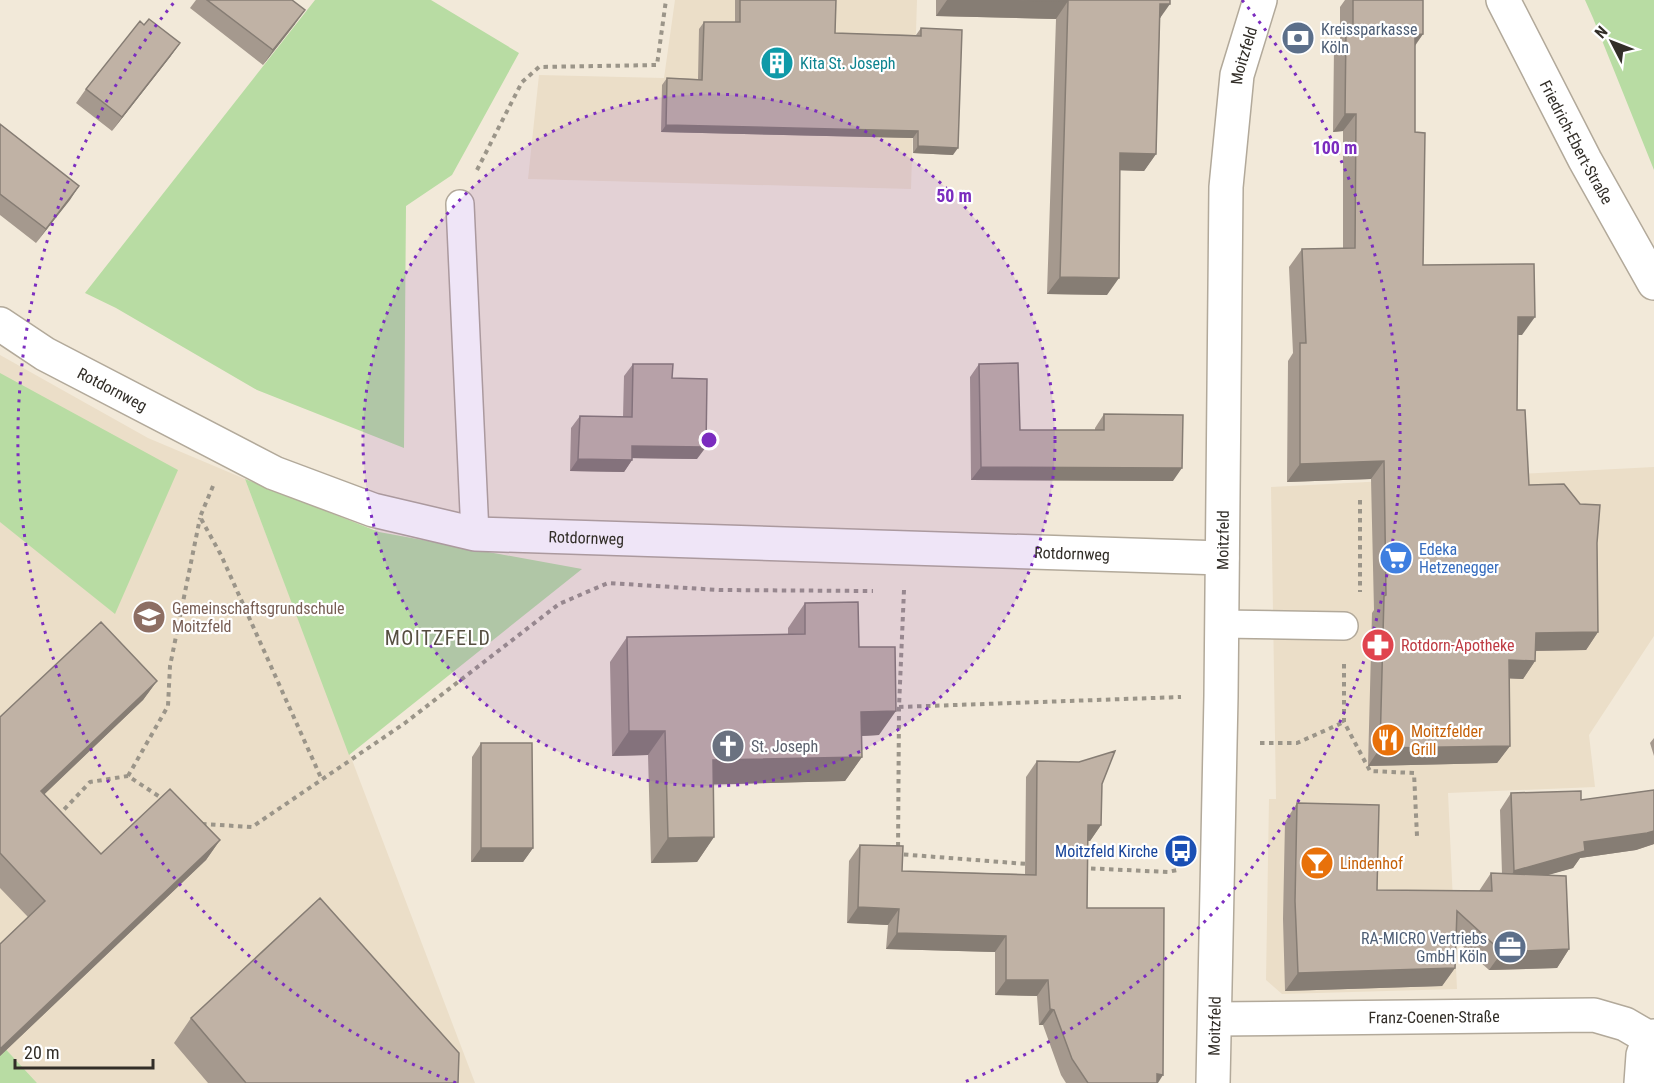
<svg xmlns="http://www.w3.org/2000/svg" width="1654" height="1083" font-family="'Roboto Condensed',sans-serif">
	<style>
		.built { fill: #ebdec8 }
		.green { fill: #b8dca3 }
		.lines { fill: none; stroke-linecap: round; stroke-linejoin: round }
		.service-casing { stroke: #b2a99a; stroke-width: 30 }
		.minor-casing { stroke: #b2a99a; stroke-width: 36 }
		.secondary-casing { stroke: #b2a99a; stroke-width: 36 }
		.path { stroke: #9b9589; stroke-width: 4; stroke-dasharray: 4.5 4.5; stroke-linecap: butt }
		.service { stroke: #fff; stroke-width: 27 }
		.minor { stroke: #fff; stroke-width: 33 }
		.secondary { stroke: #fff; stroke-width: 33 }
		.wall { fill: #a5998e }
		.shaded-wall { fill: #867d74 }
		.building { fill: #c0b2a5; stroke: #867d74; stroke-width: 1.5 }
		.ring { fill: none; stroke: #7b2cbf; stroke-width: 3; stroke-dasharray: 3 6 }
		.labels { text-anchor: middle; stroke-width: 4.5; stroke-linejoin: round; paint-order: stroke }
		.service-label { font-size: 16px; fill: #4e5e75; stroke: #fff; text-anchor: start }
		.street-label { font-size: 16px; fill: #322e28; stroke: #fff }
		.culture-label { font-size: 16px; fill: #0d838f; stroke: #fff; text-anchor: start }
		.shop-label { font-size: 16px; fill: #366cbe; stroke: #fff; text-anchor: start }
		.education-label { font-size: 16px; fill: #785e54; stroke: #fff; text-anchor: start }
		.health-label { font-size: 16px; fill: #be3a42; stroke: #fff; text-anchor: start }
		.food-label { font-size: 16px; fill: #c56008; stroke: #fff; text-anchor: start }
		.worship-label { font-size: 16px; fill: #5b616d; stroke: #fff; text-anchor: start }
		.transit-label { font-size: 16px; fill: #164399; stroke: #fff; text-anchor: end }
		.quarter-label { font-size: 20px; letter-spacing: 1.5px; fill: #564f41; stroke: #fff }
		.centre { fill: #7b2cbf; stroke: #fff; stroke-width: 3 }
		.ring-label { font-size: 18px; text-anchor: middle; font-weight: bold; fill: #7b2cbf; stroke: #fff; stroke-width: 4.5; stroke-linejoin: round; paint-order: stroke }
	</style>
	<rect width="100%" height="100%" fill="#f2e9d9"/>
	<path class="built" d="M675,0H917L911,189L528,179L539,75L664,78Z
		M0,355L148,438L245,479L475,1083H37L0,1043Z
		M1654,467V636L1589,735L1595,787L1448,793L1457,989L1282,994L1266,980L1269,799H1276L1271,487Z"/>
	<path class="green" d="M315,0H431L519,53L452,175L406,206L404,448L257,390L116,308L85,293Z
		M1585,0H1654V170L1593,18Z
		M0,373L178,470L115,614L0,522Z
		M245,479L379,532L582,569L349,755Z
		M0,1043L37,1083H0Z"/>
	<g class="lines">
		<g class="service-casing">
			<path id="service" d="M460,204L475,534
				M1221,624L1344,626"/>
		</g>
		<g class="minor-casing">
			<g id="minor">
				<path id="s1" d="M0,324L45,354L274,473L373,510L475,534L1222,558"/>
				<path id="s2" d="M1215,1019L1594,1015L1625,1024L1649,1038L1654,1036"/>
				<path d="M1641,1083L1643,1055L1649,1038"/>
			</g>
		</g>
		<g class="secondary-casing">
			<g id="secondary">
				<path id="s3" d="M1503,0L1585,160L1654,283"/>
				<path id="s4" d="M1213,1083L1221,696L1226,187L1237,75L1260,0"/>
			</g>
		</g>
		<path class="path" d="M477,170L522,82L539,67L657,65L666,0
			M213,486L200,517L221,555L322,780
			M1360,500V592
			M904,590L899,707L898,854L1027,864
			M1344,664V722L1370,771L1414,773L1417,836
			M899,707L1181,697
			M1260,743H1297L1344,722
			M128,776L168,706L170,666L200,518
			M58,816L90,782L128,776L163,799
			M202,824L252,827L405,723L559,604L608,583L719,590L873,591
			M1082,868L1168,872L1177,870"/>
		<use href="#service" class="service"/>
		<use href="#minor" class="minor"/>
		<use href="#secondary" class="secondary"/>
	</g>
	<path class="wall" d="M196,0H292L295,24L263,65L190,8Z
		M735,0H836L835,33L916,35L921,28L953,155L913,153V138L661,132L662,85L667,78L698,79L699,29L704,22H735Z
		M936,0H1170L1160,18L1156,154L1144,171L1120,170L1107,295L1047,294L1056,19L936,16Z
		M1345,0H1423V34L1415,46V132L1423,265L1522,335H1518L1517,410L1529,485L1597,543L1598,632L1586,650L1535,651V661L1523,679L1509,678L1510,746L1497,763L1368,766L1372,613L1374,610L1371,479L1287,482L1288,361L1293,353L1289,267L1302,249L1343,248V131L1333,132L1334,48L1340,39V7Z
		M180,43L170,57L112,131L76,103L86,89Z
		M0,124L79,186L36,243L0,215Z
		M633,364L672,378L697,459L632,458V460L624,472L570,471L571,428L580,416L623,417L624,376Z
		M979,364L1020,430H1095V428L1104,414L1173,481L971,480L970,377Z
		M805,603L859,647L879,735L861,736L862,757L845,781L713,784L714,837L697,862L651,863L648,755L612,756L610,662L627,637L788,634V628Z
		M157,681L143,700L44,794L101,854L220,840L206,860L0,1056V944L28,917L0,888V717Z
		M1654,738V756L1650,743Z
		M481,743L533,848L523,862H471L472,757Z
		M1037,761L1102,784L1101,825L1090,841H1088L1087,908L1158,1083H1066L1061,1075L1043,1025H1039L1037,996L995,995V952L886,949L888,925L847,923L849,861L860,845L902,871L1025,874L1026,777Z
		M1654,790V844L1636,850L1580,858L1573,868L1546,875L1569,949L1557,968L1489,970L1456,940L1455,968L1442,986L1285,991L1283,919L1285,822L1297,803L1377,890L1479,891L1491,873L1502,874L1500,810L1511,793L1581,800Z
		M191,1018L458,1083H208L174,1043Z"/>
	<path class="shaded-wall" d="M947,0H1012L1068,1L1056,19L936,16Z
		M1160,4H1170L1158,21Z
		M305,10L295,24L263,65L273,50Z
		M1423,34L1410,52L1415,35Z
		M180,43L170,57L112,131L122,117Z
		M1345,114H1356L1343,131L1333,132Z
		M666,125L918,131L913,138L661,132Z
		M918,146L958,148L953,155L913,153Z
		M1120,153L1156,154L1144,171L1108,170Z
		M79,186L70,200L36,243L46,229Z
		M1060,277L1119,278L1107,295L1047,294Z
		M1518,317H1535L1522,335H1506Z
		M632,446L706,447L697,459L624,458Z
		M578,459L632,460L624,472L570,471Z
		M1384,461L1371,479L1287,482L1300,464Z
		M981,467L1182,468L1173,481L971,480Z
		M1598,632L1586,650L1523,651L1536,633Z
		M1509,660L1535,661L1523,679L1496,678Z
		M157,681L143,700L27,811L41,791Z
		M896,711L879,735L844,737L861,712Z
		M629,731H665L648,755L612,756Z
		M1510,746L1497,763L1368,766L1380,748Z
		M862,757L845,781L696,785L713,760Z
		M1088,825H1101L1090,841H1077Z
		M1654,831V844L1636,850L1580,858L1573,868L1503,888L1514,871L1584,842Z
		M714,837L697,862L651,863L668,838Z
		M220,840L206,860L0,1056V1049Z
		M481,848H533L523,862H471Z
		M858,907L899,909L888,925L847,923Z
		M897,933L1006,936L995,952L886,949Z
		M1569,949L1557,968L1489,970L1502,952Z
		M1455,968L1442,986L1285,991L1298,973Z
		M1006,980H1048L1037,996L995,995Z
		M1050,1009L1054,1010L1043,1025H1039Z
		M1157,1074L1163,1075L1158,1083H1151Z"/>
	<path class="building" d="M207,0H292L305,10L273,50Z
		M740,0H836L835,33L921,36V28L962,30L958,148L918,146V131L666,125L667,78L702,80L704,22H740Z
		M1012,0H1170V4H1160L1156,154L1120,153L1119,278L1060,277L1068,1Z
		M1353,0H1423V34L1415,35V132L1425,133L1423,265L1534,264L1535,317H1518L1517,410H1525L1529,485L1564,484L1580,504L1600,505L1597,543L1598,632L1536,633L1535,661L1509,660L1510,746L1380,748L1384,596L1386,595L1384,461L1300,464V343H1306L1302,249L1355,248L1356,114H1345L1346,30L1353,31Z
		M149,19L180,43L122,117L86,89L140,21L144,25Z
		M0,124L79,186L46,229L0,194Z
		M1018,363L1020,430H1104V414L1183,415L1182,468L981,467L979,364Z
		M633,364H673L672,378L707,379L706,447L632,446V460L578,459L580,416L632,417Z
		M858,602L859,647H895L896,711L861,712L862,757L713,760L714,837L668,838L665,731H629L627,637L805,634V603Z
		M101,622L157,681L41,791L101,854L170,789L220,840L0,1049V944L45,901L0,853V717Z
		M481,743H532L533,848H481Z
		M1115,751L1102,784L1101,825H1088L1087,908H1164L1163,1075L1157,1074V1083H1088L1072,1059L1054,1010L1050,1009L1048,980H1006V936L897,933L899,909L858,907L860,845L903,846L902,871L1036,875L1037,761L1079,762Z
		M1654,790V831L1647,833L1584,842L1585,851L1514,871L1511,793L1581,791V800Z
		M1297,803L1379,805L1377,890L1492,891L1491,873L1566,876L1569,949L1502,952L1457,911L1455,968L1298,973L1295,901Z
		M320,898L459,1053L458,1083H246L191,1018Z"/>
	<circle cx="709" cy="440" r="346" fill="#7b2cbf" fill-opacity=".12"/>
	<g class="ring">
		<circle cx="709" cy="440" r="346"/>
		<path d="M456 1083A691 691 0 0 1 176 0M1242 0A691 691 0 0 1 962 1083"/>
	</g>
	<defs>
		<g id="bank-disc" transform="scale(1.725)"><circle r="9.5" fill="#5c6f8a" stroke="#fff"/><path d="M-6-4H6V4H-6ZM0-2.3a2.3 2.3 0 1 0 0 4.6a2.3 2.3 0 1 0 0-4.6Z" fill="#fff"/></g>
		<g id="building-disc" transform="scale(1.725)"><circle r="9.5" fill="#0f9aa8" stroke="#fff"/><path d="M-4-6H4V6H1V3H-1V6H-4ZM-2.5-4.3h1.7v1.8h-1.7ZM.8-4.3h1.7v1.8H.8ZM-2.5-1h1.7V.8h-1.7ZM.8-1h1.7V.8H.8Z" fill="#fff"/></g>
		<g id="supermarket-disc" transform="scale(1.725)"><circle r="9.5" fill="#3f7fe0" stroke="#fff"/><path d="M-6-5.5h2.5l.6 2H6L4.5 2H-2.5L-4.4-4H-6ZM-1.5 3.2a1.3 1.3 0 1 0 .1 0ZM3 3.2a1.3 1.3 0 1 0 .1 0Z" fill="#fff"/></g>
		<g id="school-disc" transform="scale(1.725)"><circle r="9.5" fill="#8d6e63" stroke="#fff"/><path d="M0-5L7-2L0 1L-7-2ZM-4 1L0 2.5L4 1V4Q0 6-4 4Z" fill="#fff"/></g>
		<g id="pharmacy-disc" transform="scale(1.725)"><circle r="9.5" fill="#e0444e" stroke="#fff"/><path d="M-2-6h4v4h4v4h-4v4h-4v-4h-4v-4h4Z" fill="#fff"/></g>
		<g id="restaurant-disc" transform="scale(1.725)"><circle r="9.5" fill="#e8710a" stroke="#fff"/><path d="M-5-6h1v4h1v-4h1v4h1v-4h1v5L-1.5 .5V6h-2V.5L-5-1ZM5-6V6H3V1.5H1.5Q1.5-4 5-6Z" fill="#fff"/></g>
		<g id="church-disc" transform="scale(1.725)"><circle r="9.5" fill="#6b7280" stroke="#fff"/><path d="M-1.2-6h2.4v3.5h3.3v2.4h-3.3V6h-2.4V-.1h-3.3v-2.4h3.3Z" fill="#fff"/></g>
		<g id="bus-disc" transform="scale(1.725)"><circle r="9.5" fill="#1a4fb4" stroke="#fff"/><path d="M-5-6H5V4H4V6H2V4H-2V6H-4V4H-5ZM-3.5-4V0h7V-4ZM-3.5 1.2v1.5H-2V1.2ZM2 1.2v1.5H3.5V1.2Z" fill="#fff"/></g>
		<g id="bar-disc" transform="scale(1.725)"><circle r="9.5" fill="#e8710a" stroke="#fff"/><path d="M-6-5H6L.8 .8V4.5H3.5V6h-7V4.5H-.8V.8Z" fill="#fff"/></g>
		<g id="office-disc" transform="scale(1.725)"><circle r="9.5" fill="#5c6f8a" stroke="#fff"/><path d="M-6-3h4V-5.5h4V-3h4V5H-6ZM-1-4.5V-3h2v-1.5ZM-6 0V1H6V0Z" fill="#fff"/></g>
	</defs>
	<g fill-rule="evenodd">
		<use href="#bank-disc" x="1298" y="38"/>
		<use href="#building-disc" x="777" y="63"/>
		<use href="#supermarket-disc" x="1396" y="558"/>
		<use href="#school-disc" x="149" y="617"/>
		<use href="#pharmacy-disc" x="1378" y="645"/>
		<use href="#restaurant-disc" x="1388" y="740"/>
		<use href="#church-disc" x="728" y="746"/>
		<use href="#bus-disc" x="1181" y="851"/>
		<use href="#bar-disc" x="1317" y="863"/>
		<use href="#office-disc" x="1510" y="947"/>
	</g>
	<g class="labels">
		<g class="service-label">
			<text x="1321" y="35">Kreissparkasse<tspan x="1321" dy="18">Köln</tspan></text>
			<text x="1487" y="944" text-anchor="end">RA-MICRO Vertriebs<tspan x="1487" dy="18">GmbH Köln</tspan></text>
		</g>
		<g class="street-label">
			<text dy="6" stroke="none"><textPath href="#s4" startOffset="1029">Moitzfeld</textPath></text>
			<text dy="6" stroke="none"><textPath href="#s3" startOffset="160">Friedrich-Ebert-Straße</textPath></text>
			<text dy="6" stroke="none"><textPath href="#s1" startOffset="130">Rotdornweg</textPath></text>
			<text dy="6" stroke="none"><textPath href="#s1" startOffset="634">Rotdornweg</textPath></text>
			<text dy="6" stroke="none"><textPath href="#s4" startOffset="543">Moitzfeld</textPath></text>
			<text dy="6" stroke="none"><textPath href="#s1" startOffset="1120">Rotdornweg</textPath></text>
			<text dy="6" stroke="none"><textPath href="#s2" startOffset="219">Franz-Coenen-Straße</textPath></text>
			<text dy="6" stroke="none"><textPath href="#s4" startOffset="57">Moitzfeld</textPath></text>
		</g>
		<g class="culture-label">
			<text x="800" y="69">Kita St. Joseph</text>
		</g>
		<g class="shop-label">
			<text x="1419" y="555">Edeka<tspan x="1419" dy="18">Hetzenegger</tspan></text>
		</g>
		<g class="education-label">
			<text x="172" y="614">Gemeinschaftsgrundschule<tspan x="172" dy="18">Moitzfeld</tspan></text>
		</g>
		<g class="health-label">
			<text x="1401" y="651">Rotdorn-Apotheke</text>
		</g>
		<g class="food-label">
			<text x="1411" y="737">Moitzfelder<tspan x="1411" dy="18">Grill</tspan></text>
			<text x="1340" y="869">Lindenhof</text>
		</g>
		<g class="worship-label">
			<text x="751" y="752">St. Joseph</text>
		</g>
		<g class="transit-label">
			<text x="1158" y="857">Moitzfeld Kirche</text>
		</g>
		<g class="quarter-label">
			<text x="438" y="645">MOITZFELD</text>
		</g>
	</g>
	<circle cx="709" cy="440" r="9" class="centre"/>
	<g class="ring-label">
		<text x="1335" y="154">100 m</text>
		<text x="954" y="202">50 m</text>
	</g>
	<g transform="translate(1612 42) rotate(312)" stroke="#ffffff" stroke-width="4.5" paint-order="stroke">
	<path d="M0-4.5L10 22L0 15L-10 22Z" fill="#322e28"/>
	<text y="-9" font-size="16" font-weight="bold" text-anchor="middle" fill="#322e28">N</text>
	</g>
	<path d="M15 1059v9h138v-9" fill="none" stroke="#322e28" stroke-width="3"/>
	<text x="24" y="1059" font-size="18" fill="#322e28" stroke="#ffffff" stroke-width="4.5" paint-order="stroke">20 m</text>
</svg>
